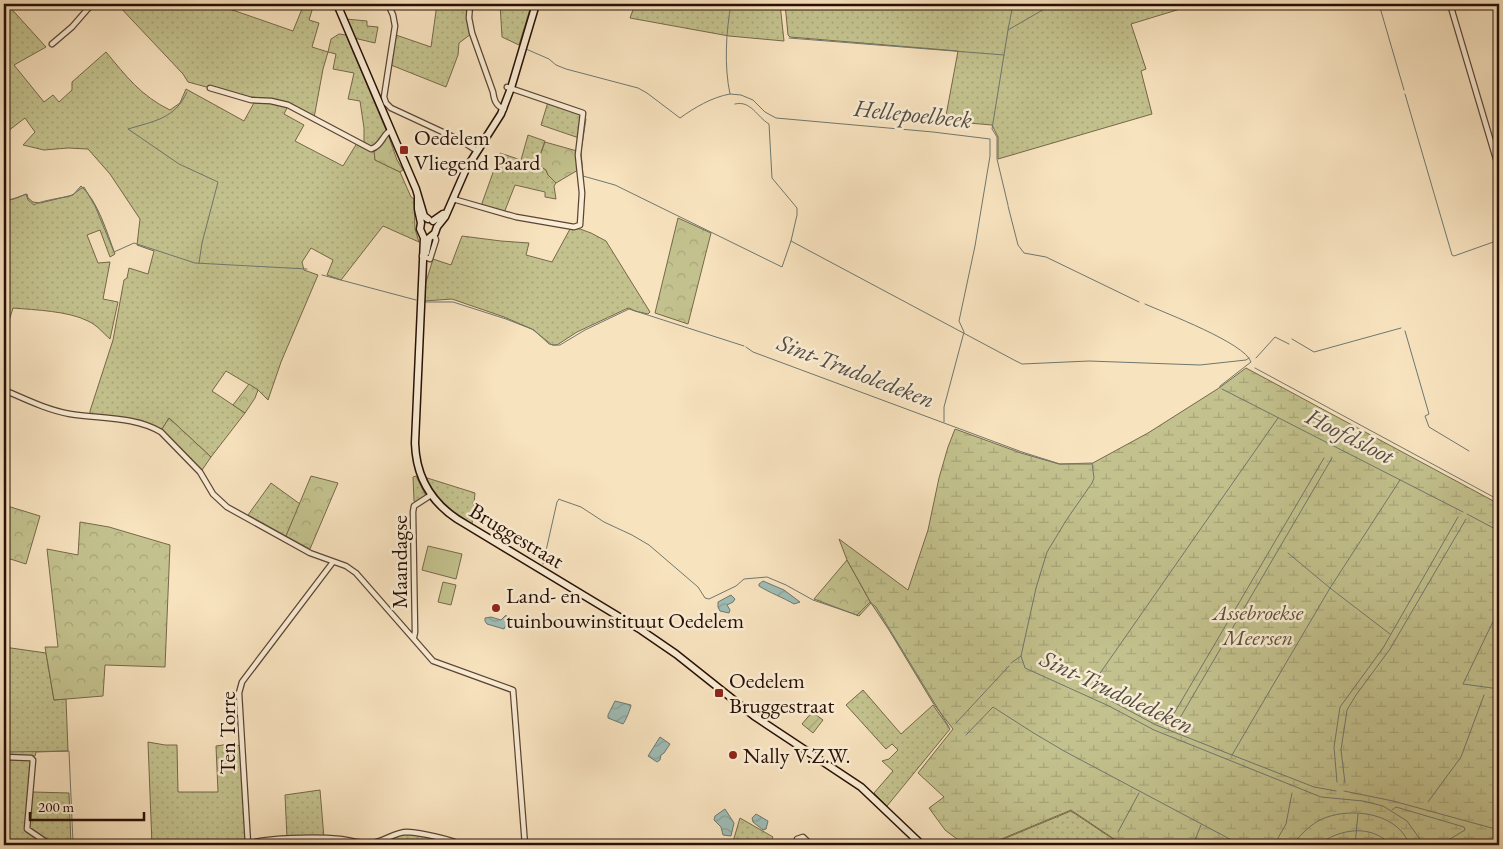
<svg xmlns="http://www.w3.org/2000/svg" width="1503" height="849" font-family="'EB Garamond',serif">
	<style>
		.grass { fill: url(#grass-dots); stroke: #76684a }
		.forest { fill: url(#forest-crowns); stroke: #76684a }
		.wetland { fill: url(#wetland-marsh); stroke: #76684a }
		.garden { fill: url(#garden-furrows); stroke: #76684a }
		.pitch { fill: #c3c28e; stroke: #76684a }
		.water { fill: url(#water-waves); stroke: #6f776f }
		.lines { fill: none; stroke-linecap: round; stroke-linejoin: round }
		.stream { stroke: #6f776f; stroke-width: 1 }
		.street-casing { stroke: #5c4434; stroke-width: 7 }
		.secondary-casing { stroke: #280f05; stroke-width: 9 }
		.street { stroke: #faedd5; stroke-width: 4.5 }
		.secondary { stroke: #faedd5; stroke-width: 6 }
		.poi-dot { fill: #8f2418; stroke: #faedd5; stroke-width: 2 }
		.labels { text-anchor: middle; stroke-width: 5; stroke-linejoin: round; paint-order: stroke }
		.poi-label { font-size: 22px; fill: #280f05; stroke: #faedd5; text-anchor: start }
		.street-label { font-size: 22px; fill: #280f05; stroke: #faedd5 }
		.park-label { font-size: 22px; font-style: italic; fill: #5e4e35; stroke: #faedd5 }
		.water-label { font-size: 24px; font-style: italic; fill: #514c43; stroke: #faedd5 }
	</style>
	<defs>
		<pattern id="grass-dots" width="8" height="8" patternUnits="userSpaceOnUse" patternTransform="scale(1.25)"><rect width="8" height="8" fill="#c3c28e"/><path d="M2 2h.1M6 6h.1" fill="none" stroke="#a8a679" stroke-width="1.8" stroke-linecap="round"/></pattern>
		<pattern id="forest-crowns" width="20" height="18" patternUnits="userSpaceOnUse" patternTransform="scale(1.25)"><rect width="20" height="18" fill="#c3c28e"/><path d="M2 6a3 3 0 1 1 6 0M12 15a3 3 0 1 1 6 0" fill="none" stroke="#a8a679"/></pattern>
		<pattern id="wetland-marsh" width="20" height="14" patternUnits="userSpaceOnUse" patternTransform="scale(1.25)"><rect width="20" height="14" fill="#c3c28e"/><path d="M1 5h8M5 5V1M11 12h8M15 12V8" fill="none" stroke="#a8a679"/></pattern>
		<pattern id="garden-furrows" width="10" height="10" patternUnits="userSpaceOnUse" patternTransform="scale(1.25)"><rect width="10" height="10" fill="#c3c28e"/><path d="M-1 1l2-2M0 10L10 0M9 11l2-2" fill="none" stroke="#a8a679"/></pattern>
		<pattern id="water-waves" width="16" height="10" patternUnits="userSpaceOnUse" patternTransform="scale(1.25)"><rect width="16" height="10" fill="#9ebdb6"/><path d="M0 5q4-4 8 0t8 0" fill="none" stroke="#88a19b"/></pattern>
	</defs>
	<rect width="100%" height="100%" fill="#f8e3bf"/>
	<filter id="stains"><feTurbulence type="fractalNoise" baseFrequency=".004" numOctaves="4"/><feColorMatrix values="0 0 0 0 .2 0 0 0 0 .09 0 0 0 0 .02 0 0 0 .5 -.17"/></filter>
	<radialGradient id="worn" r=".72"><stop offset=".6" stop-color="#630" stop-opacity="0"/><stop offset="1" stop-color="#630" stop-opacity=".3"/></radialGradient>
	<path class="grass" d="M4,4H7L46,47L14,65L44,102L53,95L59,102L72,90V82L106,52C126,76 141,96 170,110L180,103L186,89L244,121L255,101L273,102L288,106L284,114L304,125L295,141L343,166L357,143L374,150L375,160L400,172L411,197L414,199L415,229L419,242L383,226L341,280L327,275L333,260L311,248L302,262L304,270L318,275L281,362L268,400L258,390L226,371L212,391L245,413L211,457L169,418L162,429L140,420L90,415V411L113,340L124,280L127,278L129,268L148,274L154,251L137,245L140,219L110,174L88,149L68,148L44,150L23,145L35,132L25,118L4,134Z
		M117,4H222L221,6L293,31L304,4H314L309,20L319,23L312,47L328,52L331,39L339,34L346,35L386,130L380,142L374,148L364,145V128L360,101L348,99L354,73L333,69L336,54L328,52L323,69L314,118L293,107L251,99L188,82L183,74Z
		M437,4H468L471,34L459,43L458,55L446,87L391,65L396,35L431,47Z
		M500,4H515L530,9L519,45L502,37Z
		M635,4H780L784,41L729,36L630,18Z
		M785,4H1190V6L1131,24L1146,69L1141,71L1152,114L998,159V137L992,125L945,121L958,51L790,37L788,35Z
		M346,19L367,21V26L378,27L375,43L354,38Z
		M548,102L581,114L579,138L541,125Z
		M528,135L545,141L537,164L546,170L548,175L556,183L554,186L556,199L545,197V192L515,185L504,213L481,206L500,153L521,160Z
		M81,186C98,201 107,233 115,254L110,257L100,230L87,235L98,263L110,262L103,299L118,302L110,339C103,333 97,325 88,321C68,311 36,310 13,308L4,337V202L27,194L28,198L33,202L40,203L73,195Z
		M570,229H580L591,233L606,241L650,312L648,314L635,311L629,308L626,309L577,332L557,345H552L532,329L504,317L452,299L424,301L425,285L433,259L451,265L462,236L501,241L529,243L526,255L552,262Z
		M416,476L426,496L417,502L414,501L413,477Z
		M424,477L475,493L472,524L443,504Z
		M271,483L300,504L286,536L248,515Z
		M4,647L46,653L54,700L66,699L68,751L36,752L35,756L4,757Z
		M863,690L901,734L933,705L950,729L887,806L874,793L893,771L882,761L889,759L898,750L892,744L886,749L846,705Z
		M148,742L165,745H177L178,792H218L216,746L230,744L241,746L246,842L243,845H152Z
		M4,758L31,760L26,827L51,845H4Z
		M320,790L324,838H287L285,795Z
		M33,792L69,793L71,845H52L30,831L27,824Z
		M1071,811L1122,845H989Z
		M740,818L773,837L768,845H732Z
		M408,833L461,845H303L302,839L339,840L368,844Z"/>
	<path class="forest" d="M388,134L397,160L403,170L400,172L375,160L374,150L380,146Z
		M545,142L577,151L578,170L556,183L548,175L546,170L537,164Z
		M678,218L711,233L688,324L655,313Z
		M249,384L258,390L255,398L245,413L233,405Z
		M169,418L211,457L202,470L162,429Z
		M311,476L338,483L310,549L286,536Z
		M4,505L40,516L26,564L4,557Z
		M80,522L109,527L170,545L165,667L105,665L103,696L54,700L45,647H58L47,549L78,555Z
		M847,560L871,603L859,616L814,599Z"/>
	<path class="wetland" d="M1246,368L1499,504V845H1123L1071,810L987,845H965L945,830L929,808L944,797L918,773L953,729L933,703L889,630L871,603L847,560L839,539L908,590L928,530L939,478L948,447L955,429L1021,453L1059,464H1091L1148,433L1219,388Z"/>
	<path class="garden" d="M812,712L823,720L813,733L802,724Z"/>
	<path class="pitch" d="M428,546L462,554L456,579L422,570Z
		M443,582L456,585L451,605L438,602Z"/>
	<path class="water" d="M763,581L784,590L800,602L794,604C784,598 768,592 759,586V584Z
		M731,595L735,599L733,602L727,605L730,610L729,613L720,611L718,607V602Z
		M506,615L507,623L504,629L487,624L485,621V618L491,617L501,620Z
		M615,701L631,705C631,708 625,722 623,724L608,718V715Z
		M660,737L670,744L664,753L661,755L660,760L657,762L648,756Z
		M725,809L734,823L731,836L723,835L721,827L714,820L715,816Z
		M756,814L768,821L766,829L763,830L753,822L752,818Z"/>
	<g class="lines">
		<path class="stream" d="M731,4C726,32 724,66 730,94L741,95L753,100L765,112L776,118L933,132L990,139V156L975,246L959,321L964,332L944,407V422
			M1379,4L1404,90
			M1008,30L1013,4
			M789,38L1004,55
			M526,49L549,59L556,65L566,69L638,88L647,93L680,118C694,108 712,97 730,94
			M187,92C175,119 154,121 128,129L179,164L218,182L202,243L199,263
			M1405,94L1452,255L1454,256L1499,240
			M735,104C751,100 757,117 769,124L772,178L797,208V215L791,241L1014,360L1022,364L1089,361L1200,365L1246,360L1249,358
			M586,119L581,151L583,176L615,185L782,267L791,241
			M4,200L14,199L26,194L28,200L34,205C39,201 61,198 70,196C75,194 79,189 84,187L95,206L114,252L134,243L195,263L307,269
			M1008,205L997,159V137L992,129L1008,30L1053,4
			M1008,206L1018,245L1024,253L1046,257L1139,302
			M322,275L416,300
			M424,302H453L506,319L534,330L549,344L554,345H560L585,330L629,309L744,346
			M1145,304C1165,313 1245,343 1251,362L1220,386V387
			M1405,331L1429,414L1425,416L1429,427L1469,451
			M1292,339L1314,352L1401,328
			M746,347L753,352L1022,452L1060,464L1092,463L1094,478L1092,483L1067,519L1047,552L1036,588L1021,656L1025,668L1109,706L1154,730L1321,797L1363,801L1383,806L1407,821L1424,845
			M1256,358L1275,337L1289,344
			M1255,368L1499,500
			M1222,389L1463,512
			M1467,514L1499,531
			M1288,553L1330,588L1390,634
			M543,564L557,502L559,499L561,500L581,507L604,522L632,535L649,545L698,587L705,598L709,599L736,586L744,579L767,577L786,585L813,600L857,615L870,602L876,607L949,727
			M1499,609L1463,684L1499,689
			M1011,663L1021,656
			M1169,722L1324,458
			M956,723L1009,666
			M1177,723L1332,458
			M966,735L993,707L1032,732L1064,751L1241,845
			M4,752L69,751L73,843L94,845
			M1232,755L1156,725L1089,689L1278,418
			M1337,782L1334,747L1340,707L1383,648L1458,517
			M1345,783L1341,750L1347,710L1356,695L1390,649L1466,519
			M1336,791L1314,787L1232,755L1330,588L1400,480
			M1344,791L1393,801L1499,830
			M1428,802L1461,757L1484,695
			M1392,810L1396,807L1464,827L1465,830L1440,845
			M1118,832L1139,793
			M1193,845L1201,825
			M1274,845L1286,824L1292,793
			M1293,845C1299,836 1308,827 1318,821C1340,809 1377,810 1397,827C1403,832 1407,839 1411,845
			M1317,845C1340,829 1370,823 1391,845
			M1355,845L1358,814"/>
		<g class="street-casing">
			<path id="street" d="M388,4L393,15L395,26L384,97L386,103L391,108L462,141L477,151
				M470,4L469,18L472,33L493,92C494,100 496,106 504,109
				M1450,4L1499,169
				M52,44L72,27L92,4
				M210,88L251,100L271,101L288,105L371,149C382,146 382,135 391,130
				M453,199L516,217L574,227L580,225L582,193L578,155L583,113L507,87
				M422,256L430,259L436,240L434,234
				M4,390C25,399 47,410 70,414C100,419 134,416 161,432L200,472L213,494L227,507L310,553L346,566L356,573L433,661L513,690L525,845
				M414,637L415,632L413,512L414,506L431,495
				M4,757L31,758L33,760L27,829L49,844L54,845
				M807,843L817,845
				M248,844L239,693L242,682L248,674L333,562
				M245,845C263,837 319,837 340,839C350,840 361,844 371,843C384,842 394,832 407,832C423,833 449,839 463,845
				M797,845V839L803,837L807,841L806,845"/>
		</g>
		<g class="secondary-casing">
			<path id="secondary" d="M337,4L416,189L424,216L428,219
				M418,196V209L421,223L420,229L424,238L415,443C416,476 430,501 457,519L641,630L676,654L754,716L861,787L922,845
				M433,221L443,214
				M426,253L429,238L435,233L437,227L445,217L466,169L501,114L511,88L536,4"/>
		</g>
		<use href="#street" class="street"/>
		<use href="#secondary" class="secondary"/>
	</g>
	<g class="poi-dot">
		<rect x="399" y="145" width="10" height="10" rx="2.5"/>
		<circle cx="496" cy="608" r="5"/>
		<rect x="714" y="688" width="10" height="10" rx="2.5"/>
		<circle cx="733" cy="755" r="5"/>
	</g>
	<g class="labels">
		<g class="poi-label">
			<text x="414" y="145">Oedelem<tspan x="414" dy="25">Vliegend Paard</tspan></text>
			<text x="506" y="603">Land- en<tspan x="506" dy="25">tuinbouwinstituut Oedelem</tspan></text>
			<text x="729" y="688">Oedelem<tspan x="729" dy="25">Bruggestraat</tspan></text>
			<text x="743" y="763">Nally V.Z.W.</text>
		</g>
		<g class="street-label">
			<text transform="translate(517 535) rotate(31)" y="8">Bruggestraat</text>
			<text transform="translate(399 562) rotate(-90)" y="8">Maandagse</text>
			<text transform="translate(227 733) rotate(-90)" y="8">Ten Torre</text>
		</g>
		<g class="park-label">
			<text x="1258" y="620">Assebroekse<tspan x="1258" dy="25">Meersen</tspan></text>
		</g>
		<g class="water-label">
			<text transform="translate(913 114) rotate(6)" y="8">Hellepoelbeek</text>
			<text transform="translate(856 371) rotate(21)" y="8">Sint-Trudoledeken</text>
			<text transform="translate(1350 436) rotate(27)" y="8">Hoofdsloot</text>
			<text transform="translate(1117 692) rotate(25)" y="8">Sint-Trudoledeken</text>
		</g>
	</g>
	<rect width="1503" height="849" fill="none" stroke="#f8e3bf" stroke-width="20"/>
	<rect x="5" y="5" width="1493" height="839" fill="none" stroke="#280f05" stroke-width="2.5"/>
	<rect x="10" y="10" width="1483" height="829" fill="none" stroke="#280f05"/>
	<path d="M30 812v8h114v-8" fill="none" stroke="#280f05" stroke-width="2.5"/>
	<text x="38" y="812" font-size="15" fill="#280f05" stroke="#faedd5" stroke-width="4" paint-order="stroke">200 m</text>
	<rect width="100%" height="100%" filter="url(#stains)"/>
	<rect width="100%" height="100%" fill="url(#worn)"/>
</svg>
